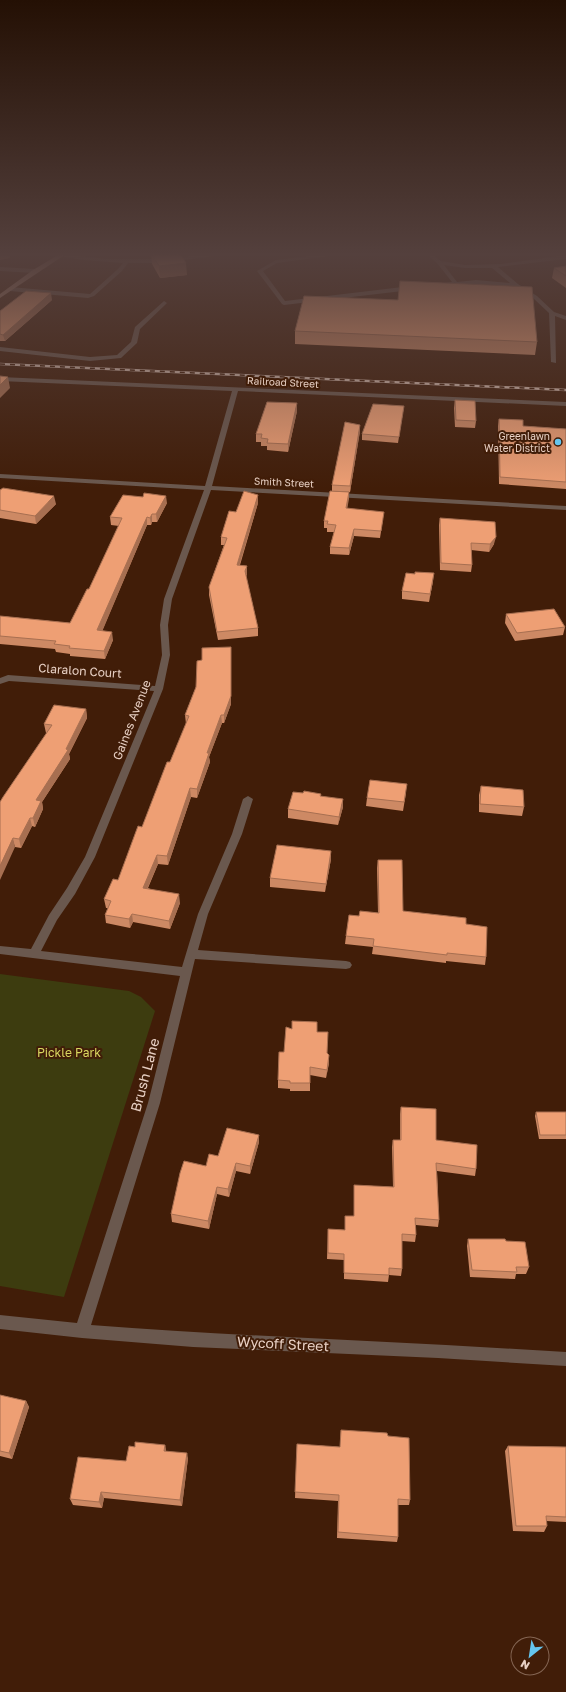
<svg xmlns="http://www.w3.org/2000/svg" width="566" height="1692" font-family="'Golos Text',sans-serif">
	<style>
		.green { fill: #3d3c0f }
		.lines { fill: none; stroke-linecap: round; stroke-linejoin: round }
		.minor { fill: #6a584e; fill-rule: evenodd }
		.major { fill: #ab8673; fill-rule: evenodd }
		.rail-casing { stroke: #d6bdb0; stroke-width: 2.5 }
		.rail { stroke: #411d08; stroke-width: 1.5; stroke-dasharray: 5; stroke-linecap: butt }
		.wall { fill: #cd8964 }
		.shaded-wall { fill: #a76f51 }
		.building { fill: #ee9f74; stroke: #a76f51 }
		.poi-dot { fill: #65c5ee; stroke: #411d08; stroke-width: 1.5 }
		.labels { text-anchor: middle; stroke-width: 4; stroke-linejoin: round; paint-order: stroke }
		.far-street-label { font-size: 10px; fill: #e8d0c4; stroke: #411d08 }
		.far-poi-label { font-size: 10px; fill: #e8d0c4; stroke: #411d08; text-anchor: end }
		.street-label { font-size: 12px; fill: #e8d0c4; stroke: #411d08 }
		.park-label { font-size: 12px; fill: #d8d760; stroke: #411d08 }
		.near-street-label { font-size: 14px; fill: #e8d0c4; stroke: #411d08 }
	</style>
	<rect width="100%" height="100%" fill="#411d08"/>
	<path class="green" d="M0,974L129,991L141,997L155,1011L64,1297L0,1286Z"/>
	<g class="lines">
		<path class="minor" d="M135,252C144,252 153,253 161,259L230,252H246L160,263H128L122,271L94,296L88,298L10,291L7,289L10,287L90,294L118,269L123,263L84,260L59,256V254L107,259H155L152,257Z
			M343,252H359L277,263L263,271L285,301L411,286L414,288L411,290L284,305L282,304L257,271L276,260Z
			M424,252H429L441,261L465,265L501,264L566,255V259L498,267L518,284L537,296L554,312L566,316V320L555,316L556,363L551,362L549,313L533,298L515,286L476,284L437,286V284L452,282L437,263ZM444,265L465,268H492L510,283L476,280L457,282Z
			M0,267L35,269L38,271L35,273L0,271Z
			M164,301L167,303L166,304L140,329L137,343L121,358L90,361L0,351V347L90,357L117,355L131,342L135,327Z
			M0,377L566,402V406L238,391L212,486L566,506V510L211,490L172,599L168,625L170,655L163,689L95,857L75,894L57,920L41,951L182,967L198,914L232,834L243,799L248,796L253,799L242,834L208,914L198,950L346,961L350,962L352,965L350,968L346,969L195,959L160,1103L91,1325C249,1337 408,1342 566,1352V1366L438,1358L193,1347L82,1338L0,1329V1315L77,1323L148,1103L180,976L0,954V946L31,949L49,915L67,888L85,857L154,691L9,681L0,684V678L8,675L155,686L162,655L160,625L164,599L204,490L0,478V474L205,486L232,391L0,381Z"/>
		<path class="major" d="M63,252H69L0,298V294L33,270Z"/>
		<g class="rail-casing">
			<path id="rail" d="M0,364L566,390"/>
		</g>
		<use href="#rail" class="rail"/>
	</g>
	<path class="wall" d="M147,252H179L187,275L160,278L152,264L151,253Z
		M566,266V288L552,278L554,268Z
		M52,300L5,341H0V311Z
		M398,300L537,342L535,355L295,344V331Z
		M455,400L476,421L475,428L455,427L454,408Z
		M404,406L398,443L362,440V434Z
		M297,411L288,452L267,450V446H261V442H256V434Z
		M499,419L523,426L566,429V489L499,484L498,426Z
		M360,431L350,492L332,491V485Z
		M0,490L56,504L36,524L0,518Z
		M349,492L347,508L383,519L380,538L354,536L349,555L330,554V547L334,532H327V528H324V521Z
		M167,503L157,522H152L151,525H147L102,631L113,640L105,659L70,656V654L56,652L55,649L0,644V616L70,623L89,589L119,526L111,525L110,517Z
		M258,503L240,565L247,566V574L246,576L258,628V636L218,640L209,595V587L224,545H221V537L236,512Z
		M440,518L494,544L489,552L471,550L472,565L471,572L440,570L439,525Z
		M433,581L429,602L402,599V591Z
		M506,614L565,627L563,635L515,641L505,623Z
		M231,647V704L224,723H222L209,757L210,762L197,798L191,797L168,865L158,864L148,888L180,903L170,929L133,922L130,928L106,923L105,915L108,908H106L104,899L118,880L142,827L170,762L186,724L185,715L196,687L202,660Z
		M86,709L87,718L69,754L70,759L42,802L43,809L35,827L32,826L21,848L15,847L0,802L47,733H46L44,724Z
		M481,786L524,807L522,816L479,812V795Z
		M303,793L321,794V796L343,807L338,825L288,818V809Z
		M406,793L403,811L366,806L367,798Z
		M331,851V859L325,892L270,887V878Z
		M378,860L403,911L466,924L486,957L485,965L446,961V963L372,954L373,947L345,944L346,936L359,916L378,913L377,868Z
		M292,1029L317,1032L327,1053L329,1055V1063L326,1078L310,1075V1091H290V1089L278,1088V1080L284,1052Z
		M401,1107L436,1140L476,1169L475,1176L437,1171L439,1220L438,1227L416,1225V1235L415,1242L402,1241V1269L401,1276L389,1275L388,1282L344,1279V1260L327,1259L328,1229L345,1230V1216H354V1185L393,1187L392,1147L393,1140H400V1114Z
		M536,1112H566V1139H539L535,1116Z
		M259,1142L250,1174L236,1171L229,1197L217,1194L209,1229L172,1222L171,1214L218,1156Z
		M468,1239L506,1241L529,1267L526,1274H516L515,1279L470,1277L467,1246Z
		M0,1395L26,1401L29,1407L12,1459L0,1456Z
		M341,1430L410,1500L409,1505H398V1537L397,1542L337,1538L338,1501L295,1498L297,1444L340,1447Z
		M165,1445L166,1451L188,1458L182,1506L104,1498L102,1508L73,1505L70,1499L126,1461L135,1447Z
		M508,1446L566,1447V1522L546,1521L547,1526L544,1532L513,1531L505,1451Z"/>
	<path class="shaded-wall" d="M0,252H9L10,258L0,260Z
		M186,263L187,275L160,278L159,266Z
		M51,293L52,300L5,341L3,335Z
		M8,377L10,388L0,398V385Z
		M297,403V411L288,452V444Z
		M360,425V431L350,492V486Z
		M349,492V499L346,515V508Z
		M258,495V503L237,573V565Z
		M54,496L56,504L36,524L35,516Z
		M166,496L167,503L157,522L156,514Z
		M152,514V522L151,525L150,518Z
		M147,517V525L99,639L97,630Z
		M354,529V536L349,555V548Z
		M496,537L494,544L489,552L490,544Z
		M247,566V574L245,579V571Z
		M434,573L433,581L429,602L430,594Z
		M112,632L113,640L105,659L104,651Z
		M231,647V704L224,723V715Z
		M86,709L87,718L69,754L70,759L42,802L43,809L35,827L33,818L36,800L66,749Z
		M221,715L222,723L209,757L210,762L197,798V789L207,753Z
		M190,788L191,797L168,865L167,856Z
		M343,799V807L338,825L339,817Z
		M30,818L32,826L21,848L19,839Z
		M13,838L15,847L0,880V866Z
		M331,851V859L325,892L326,884Z
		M157,855L158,864L144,896L143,888Z
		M179,894L180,903L170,929L169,921Z
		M132,914L133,922L130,928L129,919Z
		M329,1055V1063L326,1078L327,1070Z
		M259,1135V1142L250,1174V1166Z
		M236,1163V1171L229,1197L228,1189Z
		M217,1187V1194L209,1229L208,1221Z
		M26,1401L29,1407L12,1459L9,1453Z
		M165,1445L166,1451L165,1457L164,1451Z
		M187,1453L188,1458L182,1506L180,1500Z
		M101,1492L104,1498L102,1508L99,1502Z"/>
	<path class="building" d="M160,252H179L186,263L159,266L151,253Z
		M566,266V276L554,268Z
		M400,281L532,287L537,342L295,331L304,296L398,300Z
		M26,291L51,293L3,335L0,334V311Z
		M0,376L8,377L0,385Z
		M455,400L475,401L476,421L456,420Z
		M267,402L297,403L288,444L267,443L268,439L261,438L262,434H256Z
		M373,404L404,406L399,437L362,434Z
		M499,419L523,420V426L566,429V482L500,477Z
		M345,422L360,425L350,486L332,485Z
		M3,488L54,496L35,516L0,510V490Z
		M244,491L258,495L237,565L247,566L245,571L258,628L217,632L209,587L227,538L221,537L229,511L236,512Z
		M330,491L349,492L346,508L384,512L381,531L354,529L349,548L330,547L336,525L327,524L328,521H324Z
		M144,493L166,496L156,514H152L150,518L147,517L97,630L112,632L104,651L69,648L70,646L54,644L56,641L0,636V616L70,623L87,589H89L122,518L110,517L123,495L143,497Z
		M440,518L495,522L496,537L490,544L471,543L472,565L441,563Z
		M415,572L434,573L430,594L402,591L406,573L415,574Z
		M554,609L565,627L517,633L506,614Z
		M231,647V696L224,715H221L207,753H209L197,789L190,788L167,856L157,855L143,888L179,894L169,921L132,914L129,919L105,915L111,901L104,899L113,879L118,880L138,826L142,827L167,762H170L189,716L185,715L196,687L197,661L202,660V648Z
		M54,705L86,709L66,749L68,750L36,800L41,801L33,818H30L19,839L13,838L0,866V802L3,797L52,725L44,724Z
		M370,780L407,784L404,802L367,798Z
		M481,786L523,790L524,807L480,804Z
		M304,791L321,794L320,796L343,799L339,817L288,809L293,792L303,793Z
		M277,845L331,851L326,884L270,878Z
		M378,860H402L403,911L466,918V924L487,927L486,957L447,953V955L373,946L374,939L346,936L349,915L359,916L360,911L379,913Z
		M292,1021L317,1022V1032H328L327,1053L329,1055L327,1070L310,1067V1083H290V1081L278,1080L279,1052H284L286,1027L292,1029Z
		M401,1107L436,1109V1140L477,1145L476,1169L436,1163L439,1220L415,1218L416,1235L402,1234V1269L389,1268V1275L344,1273V1254L328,1253V1229L345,1230V1216H354V1185L394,1187L393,1140H401Z
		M536,1112H566V1135H540Z
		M227,1128L259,1135L250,1166L236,1163L228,1189L217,1187L208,1221L171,1214L180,1173L184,1161L206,1166L209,1154L218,1156Z
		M468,1239H505L506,1241L525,1242L529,1267H516L517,1272L472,1270Z
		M0,1395L26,1401L9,1453L0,1451Z
		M341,1430L387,1433L388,1436L409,1438L410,1500L398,1499V1537L338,1532L339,1495L295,1492L297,1444L340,1447Z
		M135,1442L165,1445L164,1451L187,1453L180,1500L101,1492L99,1502L70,1499L78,1457L126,1461L129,1446L135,1447Z
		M508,1446L566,1447V1517L546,1516L547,1526H516Z"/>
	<linearGradient id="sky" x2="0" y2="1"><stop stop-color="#241004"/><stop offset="0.52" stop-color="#54403d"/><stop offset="1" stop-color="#54403d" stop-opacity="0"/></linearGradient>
	<rect width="566" height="489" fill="url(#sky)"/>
	<circle class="poi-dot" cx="558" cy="442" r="4"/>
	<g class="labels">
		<g class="far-street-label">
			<text transform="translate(283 382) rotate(3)" y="4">Railroad Street</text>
			<text transform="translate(284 482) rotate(3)" y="4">Smith Street</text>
		</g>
		<g class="far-poi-label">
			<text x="550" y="440">Greenlawn<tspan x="550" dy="12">Water District</tspan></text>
		</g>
		<g class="street-label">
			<text transform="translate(80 671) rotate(4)" y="4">Claralon Court</text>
			<text transform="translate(132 720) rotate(-69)" y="4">Gaines Avenue</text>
		</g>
		<g class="park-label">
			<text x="69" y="1057">Pickle Park</text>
		</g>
		<g class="near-street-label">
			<text transform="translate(145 1075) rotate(-75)" y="5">Brush Lane</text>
			<text transform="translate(283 1344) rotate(3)" y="5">Wycoff Street</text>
		</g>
	</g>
	<g transform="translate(530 1656) rotate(210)"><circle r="19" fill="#411d08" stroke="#846553"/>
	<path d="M0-3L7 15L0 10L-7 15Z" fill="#65c5ee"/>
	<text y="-6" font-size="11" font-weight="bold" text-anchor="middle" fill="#e8d0c4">N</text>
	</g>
</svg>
